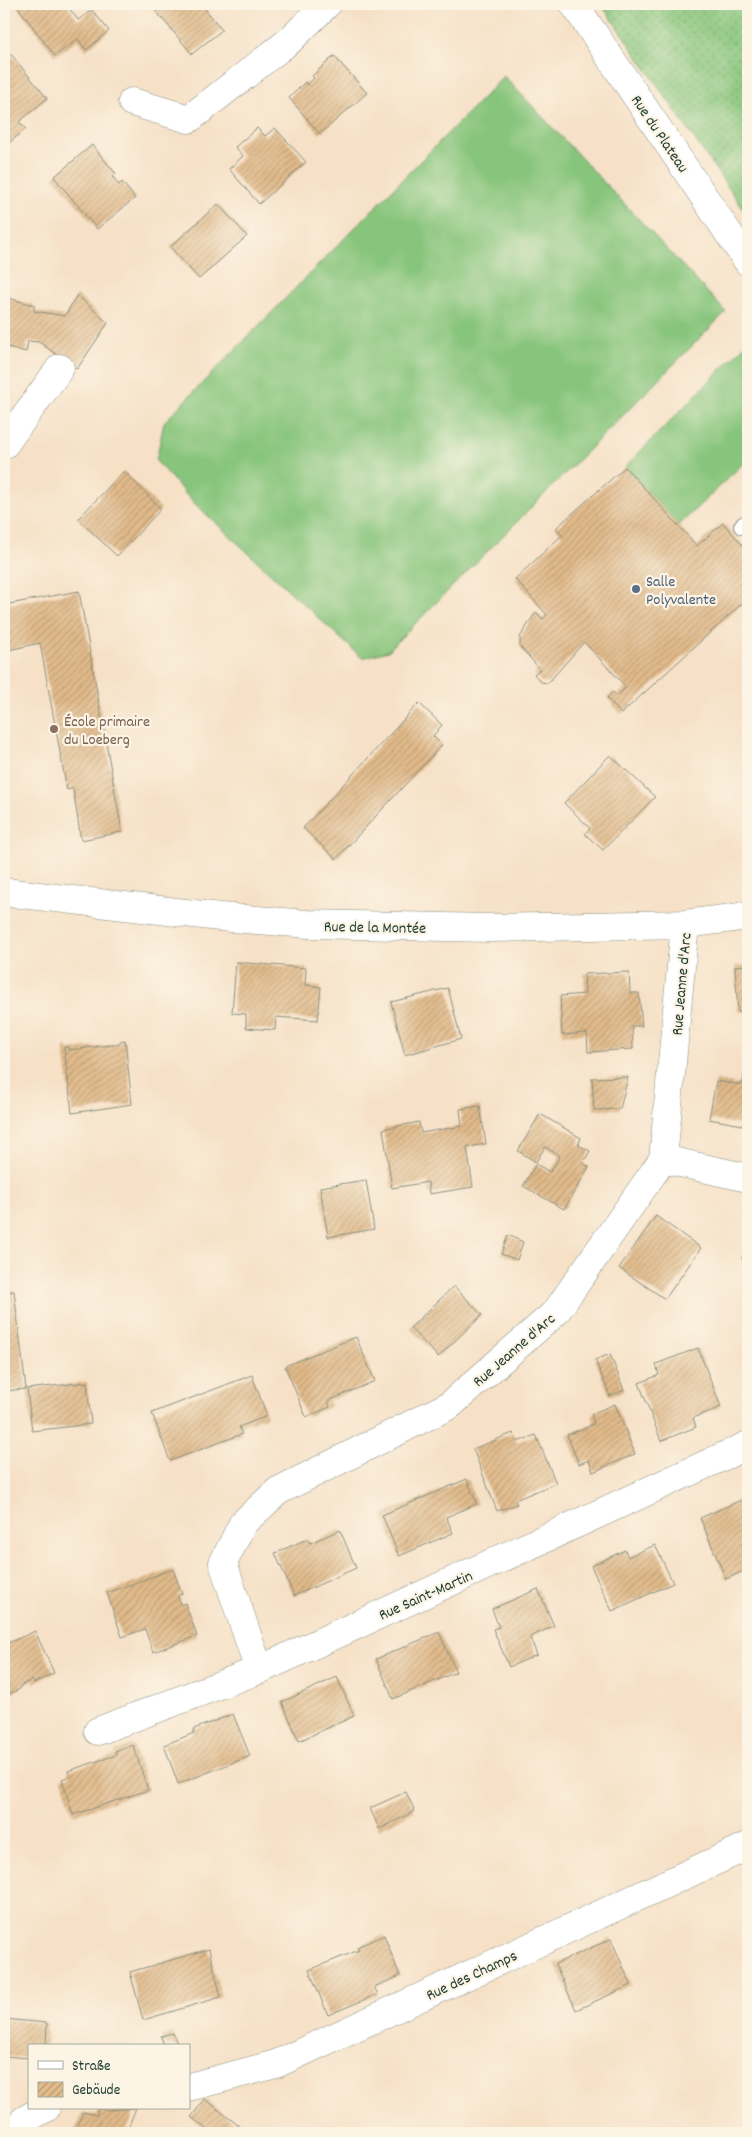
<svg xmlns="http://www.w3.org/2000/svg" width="752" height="2137" font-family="Dekko,sans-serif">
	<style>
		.grass { fill: url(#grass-dots); stroke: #538158 }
		.pitch { fill: #87c57b; stroke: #538158 }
		.building { fill: url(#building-hatch) }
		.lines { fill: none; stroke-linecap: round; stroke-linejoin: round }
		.lane-casing { stroke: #8a8f7e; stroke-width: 18 }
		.street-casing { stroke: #8a8f7e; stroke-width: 29 }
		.lane { stroke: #fff; stroke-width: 16 }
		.street { stroke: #fff; stroke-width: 28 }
		.service-dot { fill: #5c6f8a; stroke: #fcf5e5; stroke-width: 2 }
		.education-dot { fill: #8d6e63; stroke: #fcf5e5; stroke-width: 2 }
		.labels { text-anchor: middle; stroke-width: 4.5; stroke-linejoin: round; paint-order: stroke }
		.street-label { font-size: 16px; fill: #1f3d34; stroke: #fcf5e5 }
		.service-label { font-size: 16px; fill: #4e5e75; stroke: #fcf5e5; text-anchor: start }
		.education-label { font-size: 16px; fill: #785e54; stroke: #fcf5e5; text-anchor: start }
	</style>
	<defs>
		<pattern id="grass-dots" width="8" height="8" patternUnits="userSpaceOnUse" patternTransform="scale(1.25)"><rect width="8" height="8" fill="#87c57b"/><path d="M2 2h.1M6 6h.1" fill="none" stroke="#6ea166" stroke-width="1.8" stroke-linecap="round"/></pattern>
		<pattern id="building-hatch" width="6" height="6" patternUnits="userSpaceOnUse" patternTransform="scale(1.25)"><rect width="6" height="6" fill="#e2bb8b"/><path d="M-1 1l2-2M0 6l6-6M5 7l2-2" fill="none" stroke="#b79972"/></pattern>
	</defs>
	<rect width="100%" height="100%" fill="#fcf5e5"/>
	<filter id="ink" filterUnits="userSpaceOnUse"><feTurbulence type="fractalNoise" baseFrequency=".02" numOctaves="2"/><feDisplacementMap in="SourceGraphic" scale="10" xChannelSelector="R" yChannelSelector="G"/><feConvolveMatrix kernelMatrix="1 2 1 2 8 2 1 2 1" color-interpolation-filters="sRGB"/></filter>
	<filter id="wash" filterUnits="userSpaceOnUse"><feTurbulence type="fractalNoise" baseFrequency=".0096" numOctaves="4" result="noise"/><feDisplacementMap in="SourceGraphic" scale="20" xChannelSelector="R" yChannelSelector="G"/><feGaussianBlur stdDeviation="1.12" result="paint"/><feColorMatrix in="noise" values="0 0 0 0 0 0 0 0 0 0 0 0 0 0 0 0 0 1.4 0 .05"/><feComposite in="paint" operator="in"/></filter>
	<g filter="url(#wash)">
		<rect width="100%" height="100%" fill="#f6e1c7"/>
		<path class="grass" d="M601,4H748V216Z"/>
		<path class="pitch" d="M504,76L726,312L388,651L362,658L192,501L156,461L164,422Z
			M745,345L748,348V459L678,526L625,467Z"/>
		<g id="blocks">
			<path class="building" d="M20,4H66L78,20L92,10L109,31L86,50L78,39L55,56L17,6Z
				M150,4H201L222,30L192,54Z
				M4,46L47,98L19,122L26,129L4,147Z
				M334,56L367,93L320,134L289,98L305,82L307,85L314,78L312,76Z
				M257,128L265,136L275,128L306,162L259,204L229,169L243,156L235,147Z
				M92,145L116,174L113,177L119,185L122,182L135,198L97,229L54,177Z
				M218,204L247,236L199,279L170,247Z
				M77,295L108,323L77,369L39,342L28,341L26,352L4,346V297L34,305V311L65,316Z
				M625,467L697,546L723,523L748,551V598L621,714L607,698L613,692L617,696L626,687L584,642L548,683L541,682L534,674L540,669L520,647V637L536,612L543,619L547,615L515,579L562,535L556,528Z
				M124,471L161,509L117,556L78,519Z
				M79,591L122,832L81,840L73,788L67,790L40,643L4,651V605Z
				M419,703L442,725L433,736L442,745L336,859L303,828Z
				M610,755L655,797L603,850L585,834L590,828L564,803Z
				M236,962L306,968L305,985L321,987L318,1020L276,1017L275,1030L246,1028V1014L232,1013Z
				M748,965V1012H738L735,966Z
				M629,972L630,993H639L642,1026H632L633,1049L588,1052L587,1033L562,1035L560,996L585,994L584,974Z
				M448,988L461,1039L405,1055L391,1002Z
				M125,1040L132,1104L72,1113L64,1047H68V1050L120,1044V1041Z
				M748,1070V1126L709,1119L716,1081L742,1085L745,1071Z
				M628,1077L620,1109L594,1110L592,1078Z
				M480,1106L486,1144L467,1147L473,1187L429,1194L428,1182L392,1188L383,1129L419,1122L421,1133L462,1126L460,1109Z
				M540,1114L581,1138L578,1145L590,1151L583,1163L589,1167L564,1209L523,1186L536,1164L550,1172L560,1156L545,1147L536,1162L518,1151Z
				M366,1180L374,1229L328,1237L320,1187Z
				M656,1216L701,1248L665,1299L619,1268Z
				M508,1235L523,1242L517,1260L501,1254Z
				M748,1238V1261L742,1259Z
				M454,1286L482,1315L438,1357L410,1328Z
				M14,1291L26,1389L4,1391V1292Z
				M356,1337L375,1381L328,1401L330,1407L306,1417L285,1366Z
				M698,1348L721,1407L693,1418L696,1427L661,1441L639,1383L659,1375L656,1364Z
				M610,1354L624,1390L610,1396L595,1360Z
				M252,1375L267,1416L239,1427L242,1434L170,1461L152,1413Z
				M87,1382L91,1424L32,1431L27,1389Z
				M615,1404L635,1454L593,1472L589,1460L579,1464L567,1435L594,1424L591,1414Z
				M513,1433L517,1442L536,1435L556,1483L515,1500L517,1504L497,1511L473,1449Z
				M467,1479L477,1504L446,1517L453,1533L399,1556L382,1515Z
				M748,1497V1547L744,1549L748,1559V1569L726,1579L700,1518Z
				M340,1530L356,1568L294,1596L275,1553L307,1539L310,1543Z
				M655,1545L673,1583L612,1611L591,1566L625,1550L628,1557Z
				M173,1569L182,1594L178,1595L181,1605L185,1603L197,1636L153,1652L145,1629L122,1637L107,1593Z
				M538,1589L554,1626L530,1637L537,1655L509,1667L493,1629L499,1627L492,1609Z
				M35,1631L54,1673L34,1683L32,1680L20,1686V1689L4,1696V1645Z
				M439,1632L456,1672L393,1699L376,1659Z
				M337,1677L354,1716L299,1741L282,1702Z
				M233,1714L250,1756L178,1784L164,1745L194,1733V1729Z
				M133,1745L148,1790L73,1815L62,1779L70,1776L68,1771L116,1755L115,1751Z
				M406,1792L415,1811L379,1829L370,1808Z
				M384,1935L400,1976L374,1987L378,1994L328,2015L309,1970L359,1950L357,1947Z
				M611,1939L631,1985L576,2010L555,1964Z
				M209,1949L221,1997L143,2020L130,1972Z
				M4,2019L47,2023L46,2046H29V2058L4,2056Z
				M173,2033L178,2046H164L161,2036Z
				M205,2099L248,2133H211L191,2117Z
				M98,2108L109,2110L136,2108L126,2133H74L83,2112L97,2115Z"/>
		</g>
	</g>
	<g filter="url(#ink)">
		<use href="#blocks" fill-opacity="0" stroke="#8a8f7e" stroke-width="1"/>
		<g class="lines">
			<g class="lane-casing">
				<path id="lane" d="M742,526L748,522"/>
			</g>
			<g class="street-casing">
				<path id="street" d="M574,4L748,262
					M132,102L189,119L289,41L327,4
					M4,445L60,368
					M4,892L220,917L308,924L490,928L685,924L748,916
					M663,1159L748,1178
					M259,1670L223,1563L243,1523L278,1491L450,1405L556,1312L663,1159L685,924
					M98,1731L259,1670L748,1445
					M189,2087L276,2064L748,1846
					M15,2133L24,2120L46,2108"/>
			</g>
			<use href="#lane" class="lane"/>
			<use href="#street" class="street"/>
		</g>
	</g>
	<circle class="service-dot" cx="636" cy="589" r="5"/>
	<circle class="education-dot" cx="54" cy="729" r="5"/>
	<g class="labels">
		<g class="street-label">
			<text transform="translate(661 133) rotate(56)" y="6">Rue du Plateau</text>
			<text transform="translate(375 926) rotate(1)" y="6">Rue de la Montée</text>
			<text transform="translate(680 984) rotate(-85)" y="6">Rue Jeanne d'Arc</text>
			<text transform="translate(513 1349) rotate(-41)" y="6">Rue Jeanne d'Arc</text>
			<text transform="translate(425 1594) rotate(-24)" y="6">Rue Saint-Martin</text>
			<text transform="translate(471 1974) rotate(-25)" y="6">Rue des Champs</text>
		</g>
		<g class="service-label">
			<text x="646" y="586">Salle<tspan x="646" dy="18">Polyvalente</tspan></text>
		</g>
		<g class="education-label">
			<text x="64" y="726">École primaire<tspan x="64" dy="18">du Loeberg</tspan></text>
		</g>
	</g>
	<rect width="752" height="2137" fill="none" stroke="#fcf5e5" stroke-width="20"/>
	<rect x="28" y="2044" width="162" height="65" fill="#fcf5e5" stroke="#a4ab9e"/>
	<rect x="38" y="2061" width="25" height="8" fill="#ffffff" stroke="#a4ab9e"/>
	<text x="72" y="2070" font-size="15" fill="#1f3d34">Straße</text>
	<rect x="38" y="2082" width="25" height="15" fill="url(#building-hatch)" stroke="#a4ab9e"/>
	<text x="72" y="2094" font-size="15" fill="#1f3d34">Gebäude</text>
</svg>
